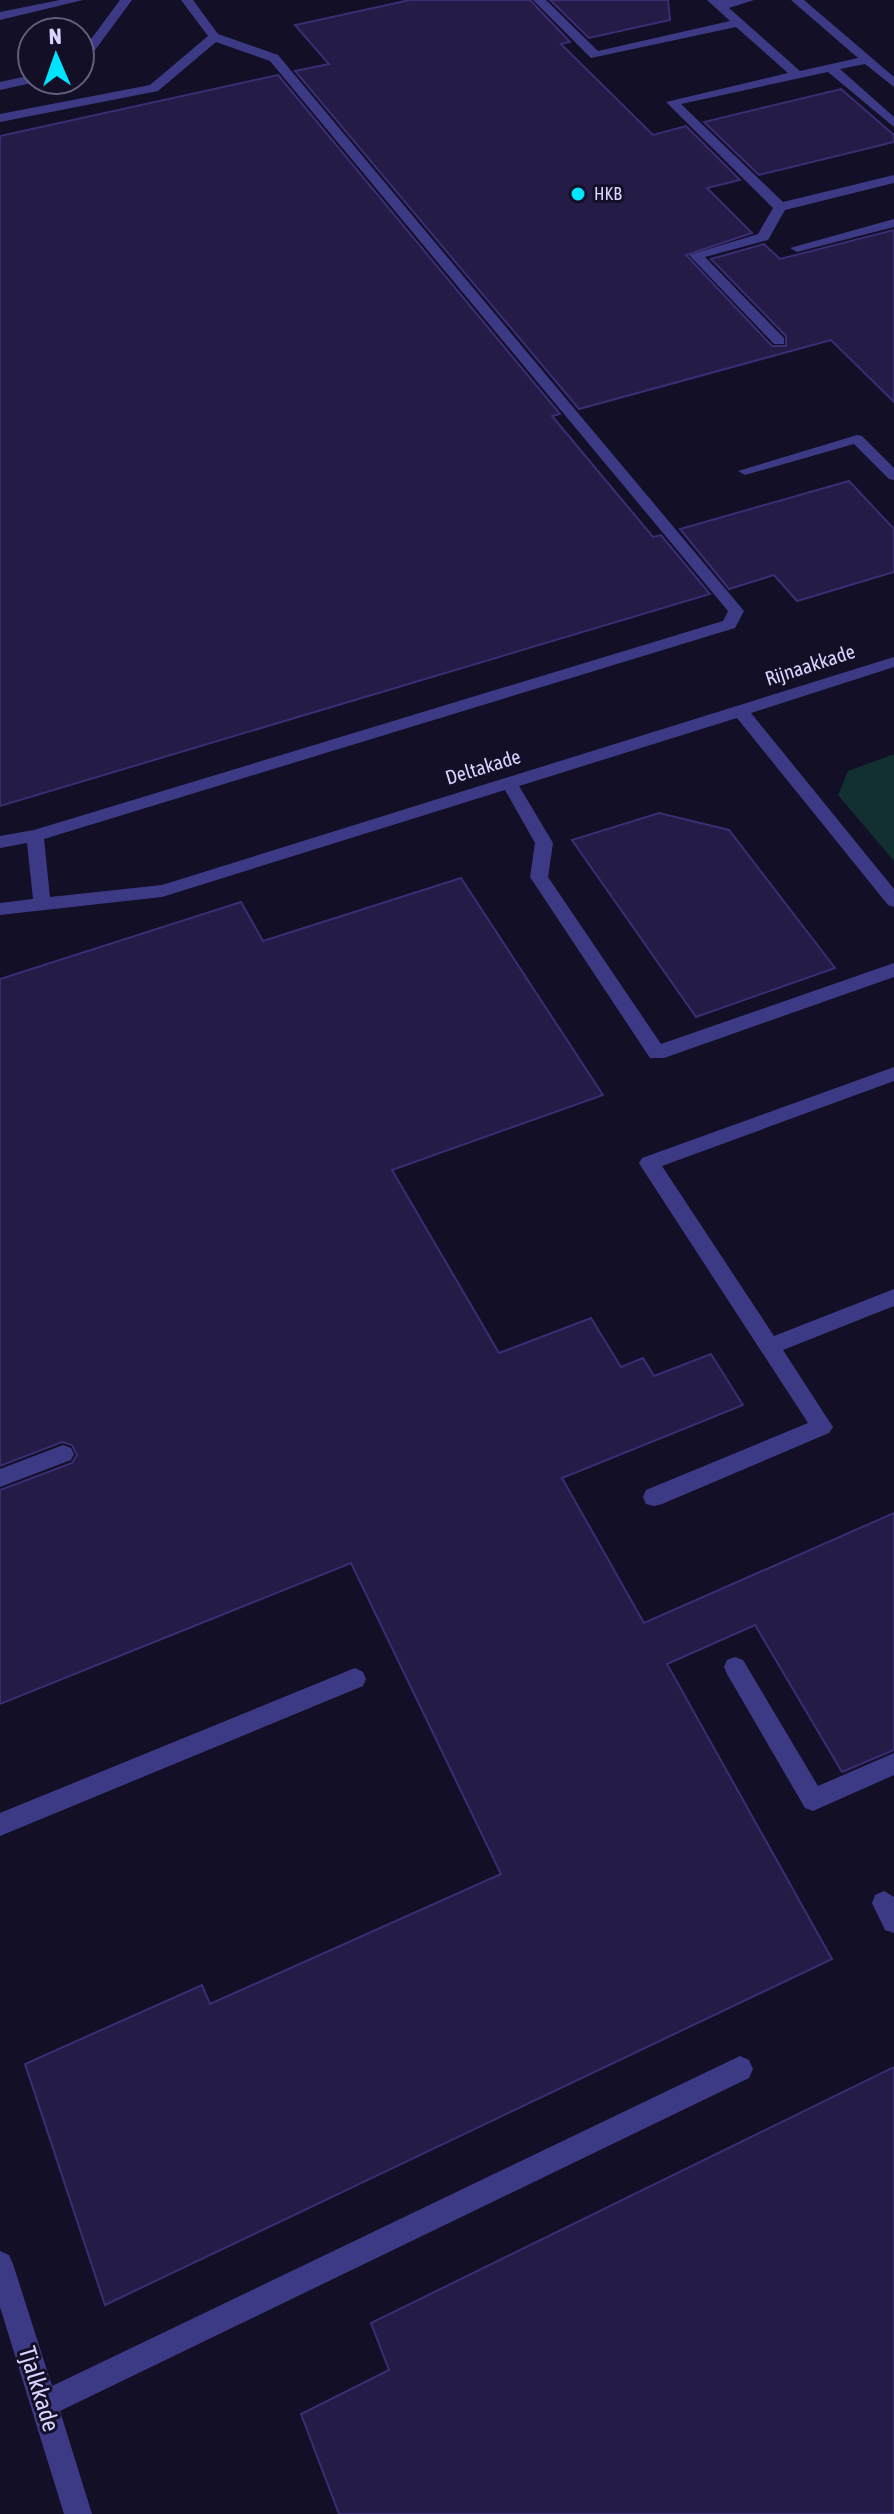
<svg xmlns="http://www.w3.org/2000/svg" width="894" height="2514" font-family="'Asap Condensed',sans-serif">
	<style>
		.green { fill: #12302f }
		.building { fill: #241b47; stroke: #3b2d73; stroke-width: 2 }
		.lines { fill: none; stroke-linecap: round; stroke-linejoin: round }
		.minor { fill: #3d3a85; fill-rule: evenodd }
		.poi-dot { fill: #00e5ff; stroke: #130f26; stroke-width: 3 }
		.labels { text-anchor: middle; stroke-width: 6; stroke-linejoin: round; paint-order: stroke }
		.far-poi-label { font-size: 18px; fill: #d9d4ff; stroke: #130f26; text-anchor: start }
		.street-label { font-size: 20px; fill: #d9d4ff; stroke: #130f26 }
		.near-street-label { font-size: 24px; fill: #d9d4ff; stroke: #130f26 }
	</style>
	<rect width="100%" height="100%" fill="#130f26"/>
	<path class="green" d="M894,754V861L838,795L848,771Z"/>
	<path class="building" d="M410,0H530L570,42L561,44L653,135L686,126L740,180L707,188L752,233L686,255L772,346H786V336L711,259L764,244L780,259L894,230V402L831,340L579,409L295,71L329,64L295,25Z
		M550,0H668L670,20L589,38Z
		M278,75L560,414L552,416L653,537L661,535L710,594L0,806V136Z
		M841,89L894,135V142L759,175L704,122Z
		M849,481L894,529V572L797,601L774,575L729,589L680,529Z
		M659,813L729,830L835,968L696,1017L572,840Z
		M461,878L603,1095L392,1170L499,1353L591,1318L621,1367L643,1358L654,1376L711,1354L743,1405L562,1478L644,1623L894,1513V1750L842,1772L755,1625L667,1664L832,1959L105,2305L25,2064L202,1985L210,2004L501,1874L351,1563L0,1704V1490L72,1463L77,1455L72,1445L62,1442L0,1466V979L241,902L263,941Z
		M894,2067V2514H339L301,2414L389,2370L371,2323Z"/>
	<g class="lines">
		<path class="minor" d="M60,0H83L0,20V12Z
			M120,0H132L84,65L80,66V54Z
			M181,0H193L218,34L278,55L744,611L735,628L44,839L50,897L162,885L894,657V667L751,713L894,889V907L888,905L737,718L519,786L553,843L548,877L661,1044L894,963V977L664,1058H650L530,877L535,843L505,790L162,897L0,915V903L33,899L27,843L0,848V836L34,830L723,621L728,611L270,61L216,42L158,91L0,122V114L150,85L208,36Z
			M533,0H546L598,51L730,21L707,0H754L729,8L800,71L858,58L791,0H804L894,77V87L865,64L840,69L894,117V127L828,72L681,104L783,202L894,175V183L785,210L768,240L705,257L784,338V344H774L689,255L758,234L773,208L666,102L788,73L736,27L591,58Z
			M32,75V80L36,82L0,90V82Z
			M894,219V227L797,252L790,248Z
			M857,435L862,436L894,468V480L889,479L854,444L745,475L738,471Z
			M894,1067V1081L662,1166L774,1336L894,1289V1306L783,1350L829,1421L833,1427L829,1433L662,1504L654,1506L646,1504L643,1497L646,1490L808,1423L642,1168L639,1163L642,1158Z
			M63,1445L71,1448L74,1454L71,1460L0,1487V1469Z
			M735,1657L743,1660L818,1786L894,1753V1775L813,1811L805,1808L727,1674L724,1667L727,1660Z
			M355,1668L363,1672L366,1679L363,1686L0,1836V1813Z
			M884,1891L894,1897V1933L885,1930L872,1903L875,1895Z
			M740,2056L749,2060L753,2069L749,2078L60,2411L92,2514H64L0,2307V2251L9,2255L13,2264L52,2386Z"/>
	</g>
	<circle class="poi-dot" cx="578" cy="194" r="8"/>
	<g class="labels">
		<g class="far-poi-label">
			<text x="594" y="200">HKB</text>
		</g>
		<g class="street-label">
			<text transform="translate(810 665) rotate(-18)" y="7">Rijnaakkade</text>
			<text transform="translate(483 767) rotate(-17)" y="7">Deltakade</text>
		</g>
		<g class="near-street-label">
			<text transform="translate(39 2389) rotate(73)" y="8">Tjalkkade</text>
		</g>
	</g>
	<g transform="translate(56 56) rotate(358)"><circle r="38" fill="#130f26" stroke="#625e7d" stroke-width="2"/>
	<path d="M0-6L14 30L0 20L-14 30Z" fill="#00e5ff"/>
	<text y="-12" font-size="22" font-weight="bold" text-anchor="middle" fill="#d9d4ff">N</text>
	</g>
</svg>
